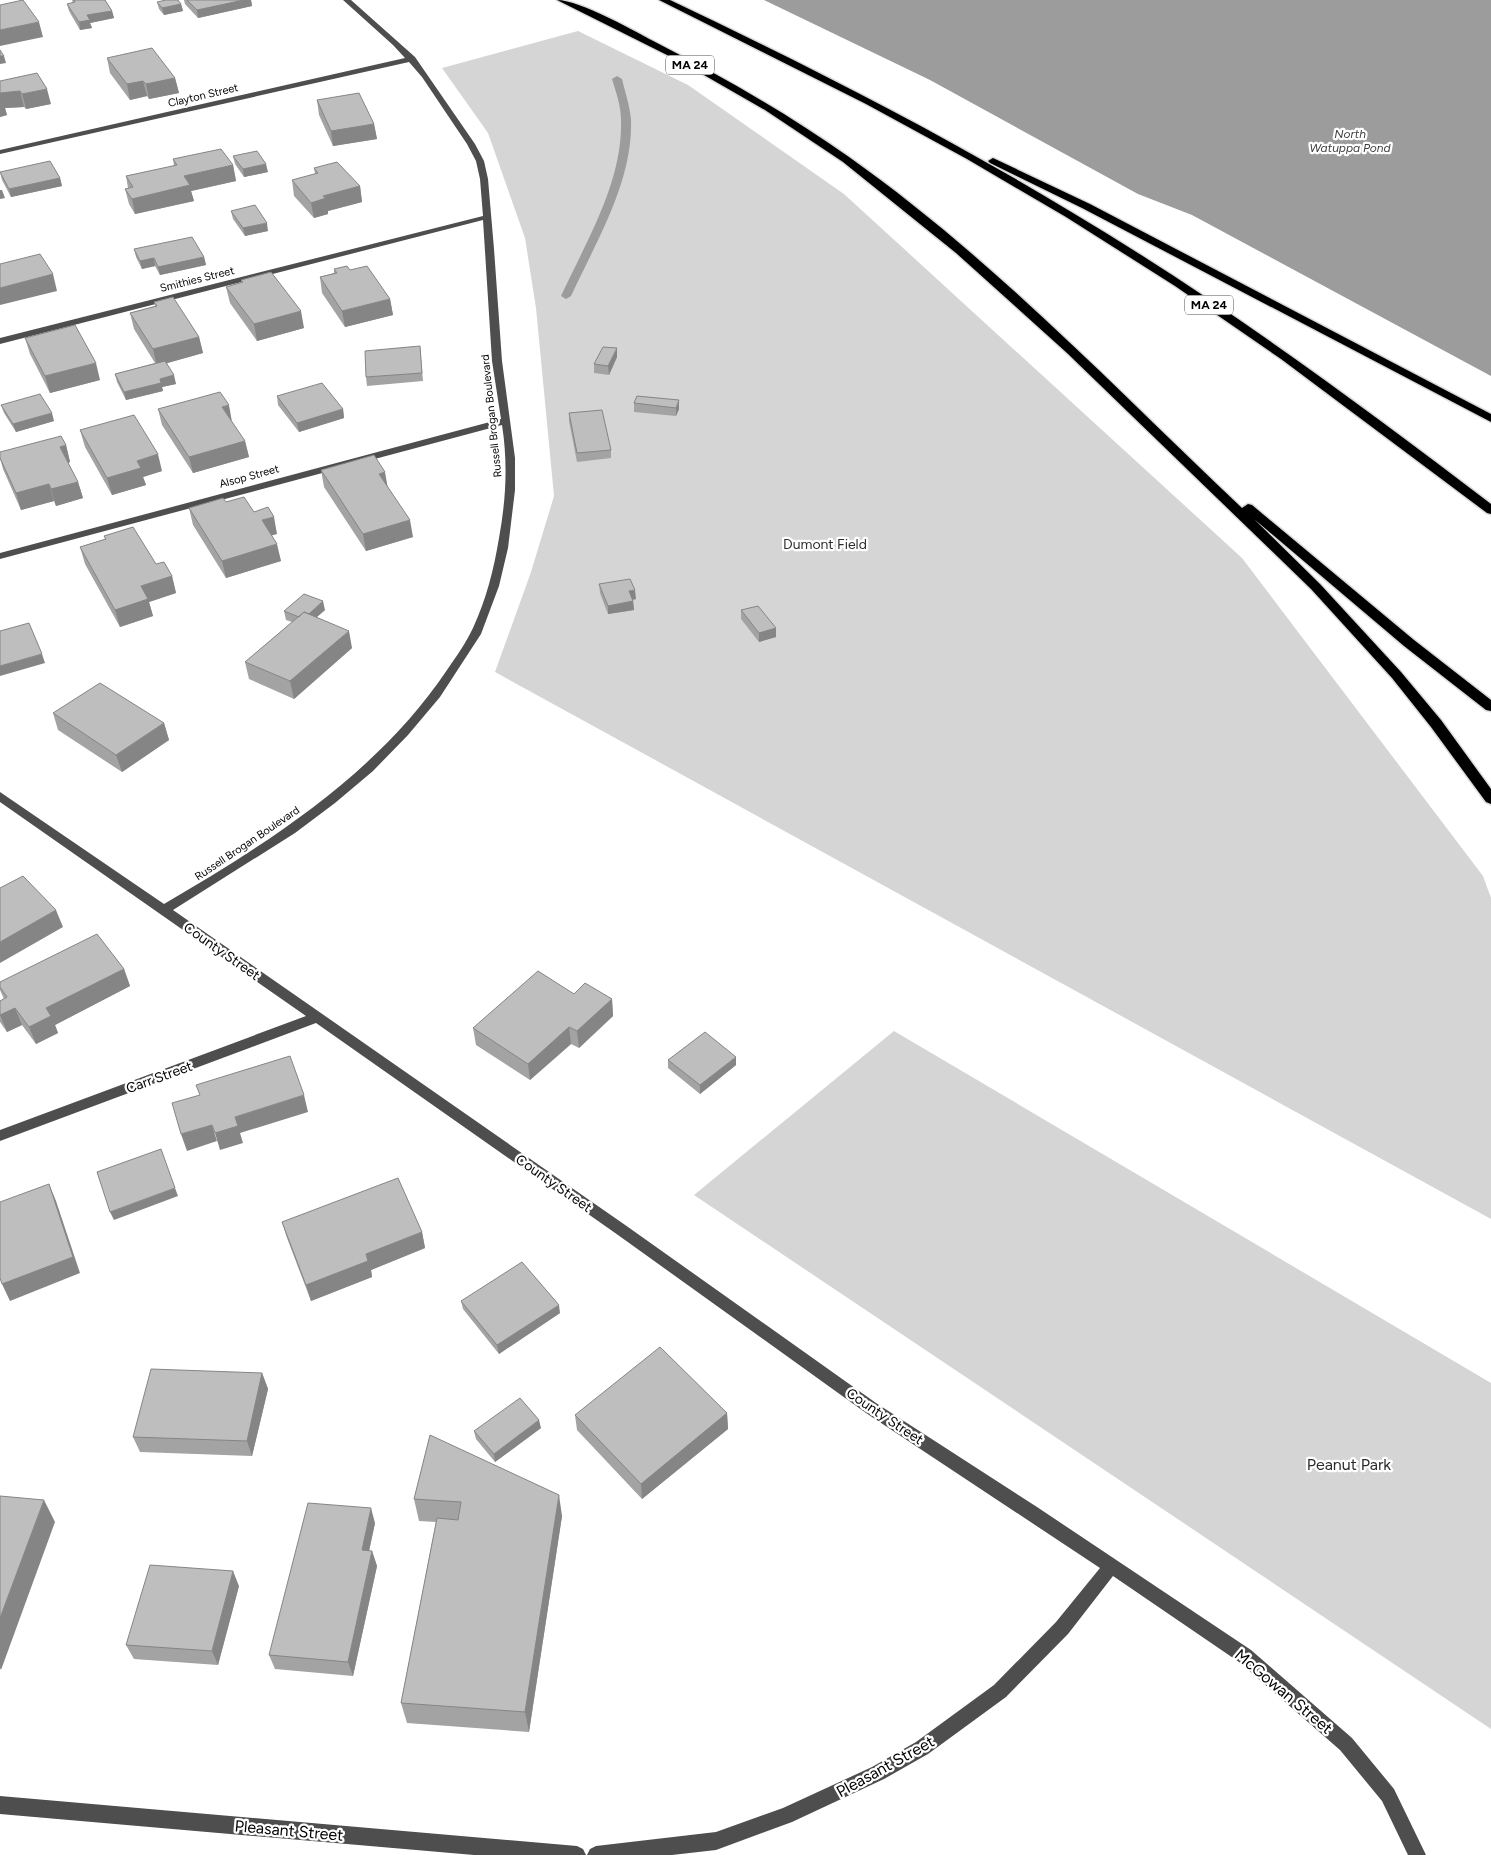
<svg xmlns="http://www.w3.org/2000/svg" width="1491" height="1855" font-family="Figtree,sans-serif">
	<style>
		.green { fill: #d5d5d5 }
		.water { fill: #9c9c9c }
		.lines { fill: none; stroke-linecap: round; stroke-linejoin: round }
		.stream { fill: #9c9c9c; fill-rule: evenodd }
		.highway-casing { stroke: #dbdbdb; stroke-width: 3 }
		.minor { fill: #4e4e4e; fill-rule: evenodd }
		.highway { fill: #000; fill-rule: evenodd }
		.wall { fill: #a3a3a3 }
		.shaded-wall { fill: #858585 }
		.building { fill: #bebebe; stroke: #858585 }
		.labels { text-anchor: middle; stroke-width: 4.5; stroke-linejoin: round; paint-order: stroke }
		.far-street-label { font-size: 11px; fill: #000; stroke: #fff }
		.shield { fill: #fff; stroke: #4c4c4c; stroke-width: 1 }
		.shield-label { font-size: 12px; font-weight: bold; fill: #000 }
		.far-water-label { font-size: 12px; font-style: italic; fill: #3d3d3d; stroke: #fff }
		.park-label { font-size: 14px; fill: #2c2c2c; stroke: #fff }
		.street-label { font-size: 14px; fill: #000; stroke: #fff }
		.near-park-label { font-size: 16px; fill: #2c2c2c; stroke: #fff }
		.near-street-label { font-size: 16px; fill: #000; stroke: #fff }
	</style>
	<rect width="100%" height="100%" fill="#fff"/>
	<path class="green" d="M578,31L688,85L844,194L1242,558L1483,876L1491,898V1219L495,672L531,572L554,496L536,308L525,238L488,133L442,68Z
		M894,1031L1491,1383V1729L694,1195Z"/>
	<path class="water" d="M764,0H1491V376L1192,215L1138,194L930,80Z"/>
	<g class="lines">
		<path class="stream" d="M617,76L622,79C625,92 630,106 631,120C633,182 596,242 571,296L566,299L561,296C586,242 623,182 621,120C621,106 616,92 612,79Z"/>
		<g class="highway-casing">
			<path id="highway" d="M557,0C580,0 636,32 659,44C725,78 788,114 849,157C992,258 1115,388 1242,508L1248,504L1252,505L1414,640L1491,700V711L1486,710L1404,646L1254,519L1320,584L1401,672L1441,720L1491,789V804L1486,802L1431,727L1392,678L1311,589L1067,353L956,253L843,162L765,110L683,63Z
				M659,0H670C807,65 943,134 1073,213C1219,300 1356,401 1491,504V514L1487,513L1281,359L1175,286L1066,217L967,159L866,104Z
				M993,158L1090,204L1491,414V422L1082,208L990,163L988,161Z"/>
		</g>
		<path class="minor" d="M343,0H351L415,57L475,144L484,161L488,179L494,249L502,361L515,458V490L508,548L499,586L481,634L440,697L408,735L373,771L335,803L295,833L173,910L628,1227L876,1403L1037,1507L1251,1650L1352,1738L1394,1789L1426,1855H1408L1382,1801L1340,1750L1239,1662L1113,1576L1068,1634L1006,1697L928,1754L884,1779L792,1822L716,1850L672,1855H587L590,1849L596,1846L716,1832L783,1808L872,1767L916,1742L994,1685L1056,1622L1100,1568L866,1413L618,1235L316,1023L0,1141V1130L306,1016L0,802V792L164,904C270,842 377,774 447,670C456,657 466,643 473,628C486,600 494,569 499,538C506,500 508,463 502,425L0,559V553L501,419L492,361L483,220L0,344V338L483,216L480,179L476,161L467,144L422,77L409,62L0,154V150L405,58L393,45Z
			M0,1796L577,1846L583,1849L586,1855H474L0,1814Z"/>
		<use href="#highway" class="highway"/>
	</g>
	<path class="wall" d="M72,0H105L112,11L114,18L90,23L92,28L80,30L69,11L67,4L73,3Z
		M184,0H251L252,6L198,18L185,4Z
		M157,2L181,4L183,11L164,15L159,9Z
		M107,58L175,78L179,93L149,99L147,96L130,100L110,73Z
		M0,81L51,104L26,109L24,107L5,108L7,115L0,117Z
		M317,100L374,124L377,139L333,146L319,115Z
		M233,156L268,172L244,177L235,164Z
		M173,159L233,165L236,181L191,191L194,201L135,214L129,204L125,189L128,188L126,176L174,166Z
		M314,168L360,186L362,202L328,211V214L314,218L294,196L292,180L315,174Z
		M0,172L60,178L62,186L11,197L2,180Z
		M231,211L268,231L245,236L233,219Z
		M134,249L204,257L206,265L160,275L155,266L142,269L136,257Z
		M334,269L390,299L393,315L345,327L322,293L320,277L334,273Z
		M241,280L304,328L257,341L230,303L226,287L241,283Z
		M154,302L199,337L203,353L167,363L176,384L162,387L163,391L126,400L117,382L115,374L155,363L134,329L130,313L155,306Z
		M25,338L100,380L50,393L30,354Z
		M420,346L423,381L367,386L366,377Z
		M617,357L609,375L594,373V364Z
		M277,396L343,409L344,418L299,432L278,405Z
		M637,396L679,409L676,416L634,412V403Z
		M1,405L54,421L16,432L4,413Z
		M158,409L245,441L249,457L193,473L162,425Z
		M569,413L611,450V458L577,462L569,421Z
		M80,430L162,471L143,477L146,485L112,495L85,447Z
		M66,445L70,462L68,463L78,482L83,498L56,506L54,501L21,510L3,469L0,458Z
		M321,470L388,487L413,537L366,551L324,487Z
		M226,502L254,512L277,534L272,535L281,561L226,578L193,525L189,508Z
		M104,536L156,564L172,576L176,593L149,602L153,616L120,627L85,564L80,547L105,539Z
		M599,584L636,599L633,600L634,610L608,614L600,593Z
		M325,610L317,617L352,648L294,699L249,679L245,662L292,622L286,620L284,611Z
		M741,610L776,628V637L759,642L741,619Z
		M53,713L164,723L169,740L122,772L58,730Z
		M124,969L130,986L55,1025L58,1033L36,1044L22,1025L7,1032L0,1022V1001L4,999L0,990V982Z
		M574,994L612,999L613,1016L579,1048L571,1044L530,1080L476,1045L473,1028Z
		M668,1060L736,1065L700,1094L668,1068Z
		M282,1222L422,1232L425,1248L371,1270L372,1277L311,1301L287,1238Z
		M461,1301L560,1313L499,1354L463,1309Z
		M262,1373L268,1389L252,1456L140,1452L133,1437Z
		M727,1413L728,1429L642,1499L577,1430L575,1415Z
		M541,1428L495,1462L476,1439L474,1431Z
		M430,1435L562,1516L529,1732L407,1723L401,1703L436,1522L419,1521L414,1499Z
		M375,1523L369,1551H372L377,1566L353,1676L275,1669L269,1655Z
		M239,1586L218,1665L134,1659L126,1645Z"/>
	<path class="shaded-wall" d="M244,0H251L252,6L198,18L197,10Z
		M181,4L183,11L164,15L162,8Z
		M112,11L114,18L90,23L92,28L80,30L79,22L87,15Z
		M39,22L43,37L0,46V30Z
		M0,56H4L6,63L0,64Z
		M175,78L179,93L149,99L146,84Z
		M143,81L147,96L130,100L127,84Z
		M47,89L51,104L26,109L22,94Z
		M20,91L24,107L5,108L7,115L0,117V93Z
		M374,124L377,139L333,146L331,131Z
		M266,164L268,172L244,177L243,169Z
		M233,165L236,181L191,191L194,201L135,214L132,199L184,176Z
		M60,178L62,186L11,197L9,189Z
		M360,186L362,202L328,211V214L314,218L311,203L323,196Z
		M0,190H2L5,198L0,199Z
		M267,223L268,231L245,236L243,228Z
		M204,257L206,265L160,275L158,267Z
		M154,258L155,266L142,269L140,261Z
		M53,274L57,291L0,305V288Z
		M390,299L393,315L345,327L342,311Z
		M301,311L304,328L257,341L254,324Z
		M199,337L203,353L157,366L153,349Z
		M617,348V357L609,375L608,366Z
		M96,363L100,380L50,393L45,376Z
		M174,375L176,384L162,387L163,391L126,400L124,392L160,379Z
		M679,400V409L676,416V408Z
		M229,405L232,422L222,407Z
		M343,409L344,418L299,432L297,423Z
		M52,413L54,421L16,432L13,424Z
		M245,441L249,457L193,473L189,457Z
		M66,445L70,462L65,464L60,447Z
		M158,454L162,471L143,477L146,485L112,495L107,478L137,461Z
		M385,472L388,489L379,474Z
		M78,482L83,498L56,506L51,489Z
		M49,484L54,501L21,510L16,493Z
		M274,517L277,534L265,537L262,520Z
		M410,520L413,537L366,551L363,534Z
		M277,544L281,561L226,578L222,561Z
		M172,576L176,593L149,602L153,616L120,627L115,610L141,586Z
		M635,590L636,599L630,600L629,591Z
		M323,601L325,610L305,627L304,618Z
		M633,601L634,610L608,614V606Z
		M776,628V637L759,642V633Z
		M349,631L352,648L294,699L290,681Z
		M42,654L45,663L0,676V666Z
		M164,723L169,740L122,772L116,755Z
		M56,910L63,927L0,963V942Z
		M124,969L130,986L55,1025L58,1033L36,1044L29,1027L46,1008Z
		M612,999L613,1016L579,1048L577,1031Z
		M15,1008L22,1025L7,1032L0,1015Z
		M569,1027L571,1044L530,1080L528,1064Z
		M736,1057V1065L700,1094V1085Z
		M304,1095L308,1112L240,1133L243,1143L220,1150L215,1133L235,1117Z
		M212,1125L217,1141L187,1151L181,1134Z
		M49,1184L56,1201L80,1273L10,1301L2,1284Z
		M175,1188L178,1196L114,1220L110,1212Z
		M422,1232L425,1248L371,1270L372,1277L311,1301L306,1285L366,1254Z
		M559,1305L560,1313L499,1354L497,1345Z
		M262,1373L268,1389L252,1456L247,1441Z
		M727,1413L728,1429L642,1499L641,1484Z
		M539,1420L541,1428L495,1462L494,1454Z
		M559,1495L562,1516L529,1732L525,1712Z
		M44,1500L55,1522L1,1670L0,1668V1618Z
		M371,1508L375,1523L366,1565L362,1550Z
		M372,1551L377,1566L353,1676L348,1662Z
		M233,1571L239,1586L218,1665L212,1651Z"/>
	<path class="building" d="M23,0L39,22L0,30V5Z
		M74,0H105L112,11L87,15L90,20L79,22L67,4L75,2Z
		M166,0H178L181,4L162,8L157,2Z
		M187,0H244L197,10Z
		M152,48L175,78L146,84L143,81L127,84L107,58Z
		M0,50L4,56H0Z
		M37,73L47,89L22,94L20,91L0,93V81Z
		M359,93L374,124L331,131L317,100Z
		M221,149L233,165L184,176L190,185L132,199L125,189L133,187L126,176L177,165L173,159Z
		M257,151L266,164L243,169L233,156Z
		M50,161L60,178L9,189L0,172Z
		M337,162L360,186L323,196L326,198L311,203L292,180L318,173L314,168Z
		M255,205L267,223L243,228L231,211Z
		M192,237L204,257L158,267L154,258L140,261L134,249Z
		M40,254L53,274L0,288V264Z
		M347,266L350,270L367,266L390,299L342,311L320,277L337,273L334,269Z
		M271,272L301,311L254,324L226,287L243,282L241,280Z
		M173,297L199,337L153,349L130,313L157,306L154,302Z
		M75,325L96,363L45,376L25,338Z
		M420,346L422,373L366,377L365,351Z
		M603,347L617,348L608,366L594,364Z
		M165,361L174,375L160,379L161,383L124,392L115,374Z
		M322,383L343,409L297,423L277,396Z
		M220,392L229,405L222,407L245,441L189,457L158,409Z
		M40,394L52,413L13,424L1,405Z
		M637,396L679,400L676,408L634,403Z
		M602,410L611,450L577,453L569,413Z
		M134,415L158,454L137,461L141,468L107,478L80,430Z
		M61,436L66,445L60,447L78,482L51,489L49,484L16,493L0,458V452Z
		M374,455L385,472L379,474L410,520L363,534L321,470Z
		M244,497L254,512L268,507L274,517L262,520L277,544L222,561L189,508L223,498L226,502Z
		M133,527L156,564L164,562L172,576L141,586L148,599L115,610L80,547L106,539L104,536Z
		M630,579L635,590L629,591L633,601L608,606L599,584Z
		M304,594L323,601L309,614L304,612L299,617L284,611Z
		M758,606L776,628L759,633L741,610Z
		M304,612L349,631L290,681L245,662Z
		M29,623L42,654L0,666V631Z
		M100,683L164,723L116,755L53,713Z
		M23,876L56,910L0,942V888Z
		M97,934L124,969L46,1008L51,1016L29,1027L15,1008L0,1015V1001L7,997L0,987V982Z
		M538,971L574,994L585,983L612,999L577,1031L569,1027L528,1064L473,1028Z
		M705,1032L736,1057L700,1085L668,1060Z
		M290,1056L304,1095L235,1117L238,1126L215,1133L212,1125L181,1134L172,1103L200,1095L196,1085Z
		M161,1149L175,1188L110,1212L97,1172Z
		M398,1178L422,1232L366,1254L368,1261L306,1285L282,1222Z
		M49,1184L73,1257L2,1284L0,1278V1202Z
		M522,1262L559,1305L497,1345L461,1301Z
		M660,1347L727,1413L641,1484L575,1415Z
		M151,1369L262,1373L247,1441L133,1437Z
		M520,1398L539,1420L494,1454L474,1431Z
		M430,1435L559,1495L525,1712L401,1703L437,1518L458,1520L461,1502L414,1499Z
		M0,1496L44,1500L0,1618Z
		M308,1503L371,1508L362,1550L372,1551L348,1662L269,1655Z
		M150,1565L233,1571L212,1651L126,1645Z"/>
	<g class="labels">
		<g class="far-street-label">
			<text transform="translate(203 95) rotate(-13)" y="4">Clayton Street</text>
			<text transform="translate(197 279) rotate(-14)" y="4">Smithies Street</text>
			<text transform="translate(491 416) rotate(-96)" y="4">Russell Brogan Boulevard</text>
			<text transform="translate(249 476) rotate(-15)" y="4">Alsop Street</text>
			<text transform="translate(247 843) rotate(-34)" y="4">Russell Brogan Boulevard</text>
		</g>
		<g class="shield">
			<rect x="666" y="55.5" width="48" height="19" rx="4"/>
			<rect x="1185" y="295.5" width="48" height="19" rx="4"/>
		</g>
		<g class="shield-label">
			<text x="690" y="69">MA 24</text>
			<text x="1209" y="309">MA 24</text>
		</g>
		<g class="far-water-label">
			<text x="1350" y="138">North<tspan x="1350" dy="14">Watuppa Pond</tspan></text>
		</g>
		<g class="park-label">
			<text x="825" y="549">Dumont Field</text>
		</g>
		<g class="street-label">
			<text transform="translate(222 951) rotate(35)" y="5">County Street</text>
			<text transform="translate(159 1077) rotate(-20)" y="5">Carr Street</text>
			<text transform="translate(554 1183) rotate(35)" y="5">County Street</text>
			<text transform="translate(885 1416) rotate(34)" y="5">County Street</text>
		</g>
		<g class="near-park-label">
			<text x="1349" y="1470">Peanut Park</text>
		</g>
		<g class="near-street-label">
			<text transform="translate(1284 1691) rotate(40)" y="6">McGowan Street</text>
			<text transform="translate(885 1766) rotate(-29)" y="6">Pleasant Street</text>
			<text transform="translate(289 1830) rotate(5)" y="6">Pleasant Street</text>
		</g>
	</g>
</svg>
